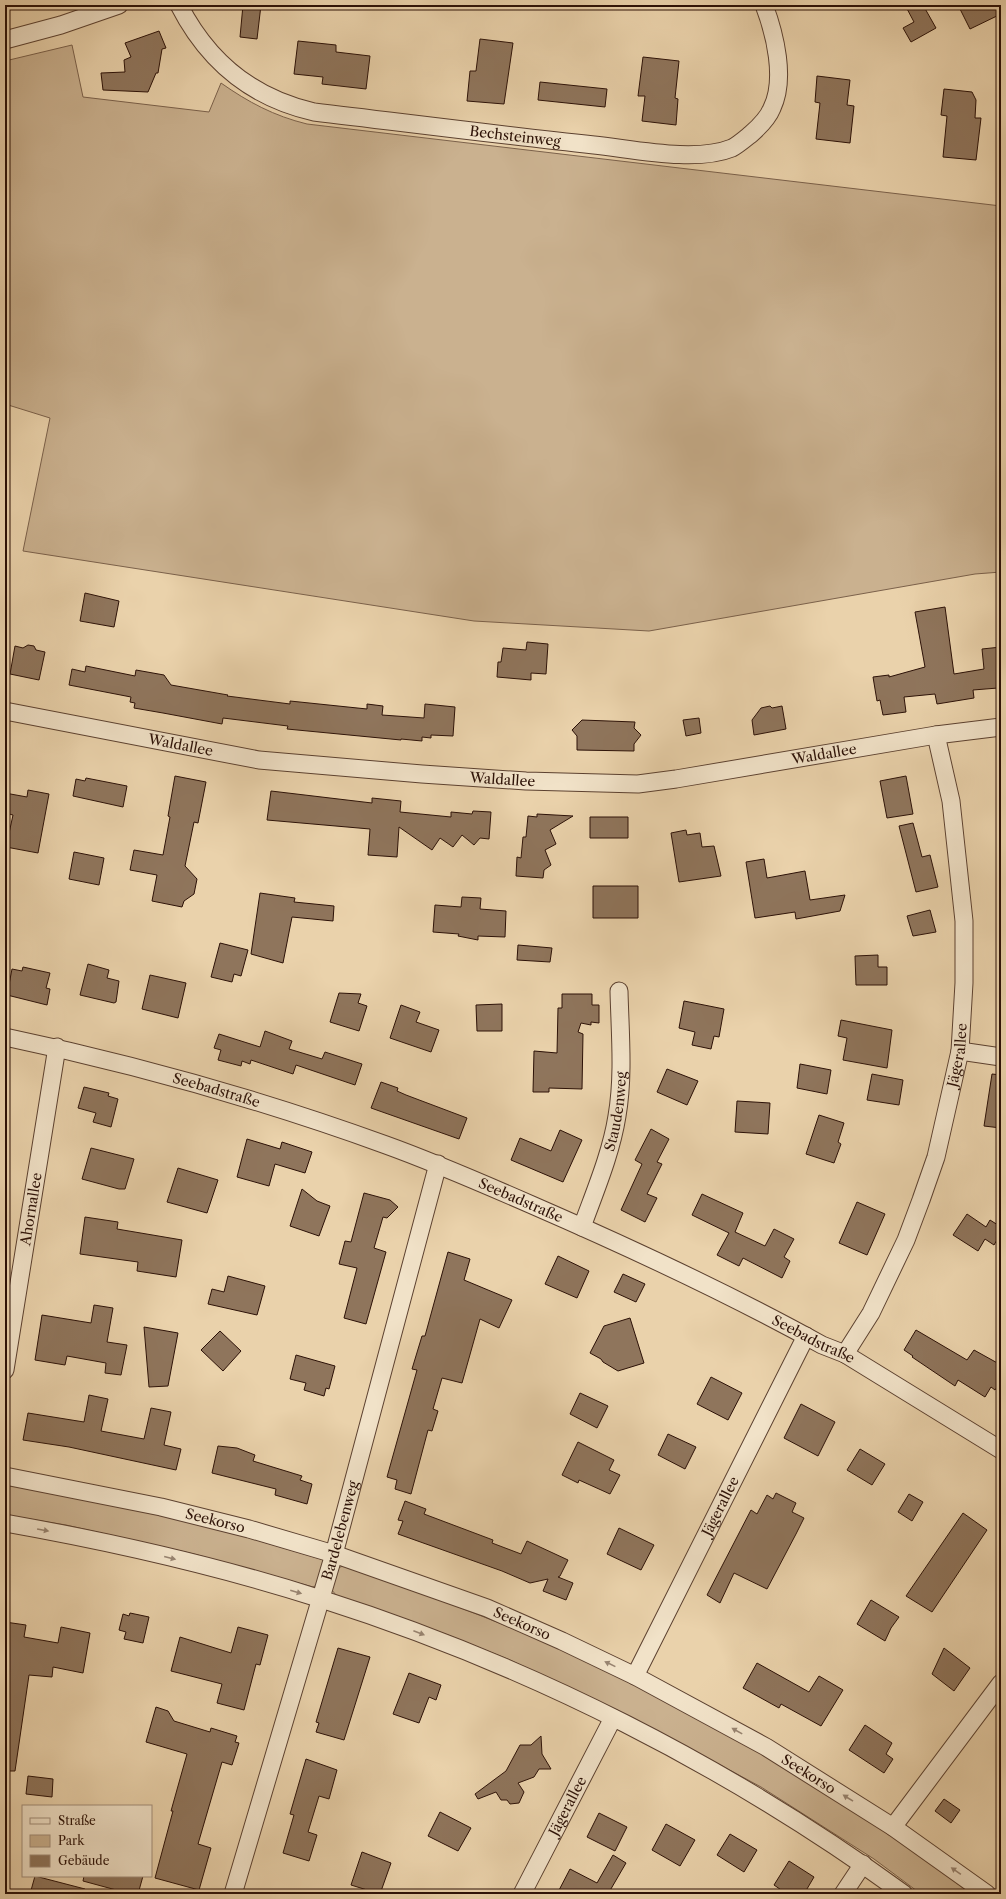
<svg xmlns="http://www.w3.org/2000/svg" width="1006" height="1899" font-family="'Libre Caslon Text',serif">
	<style>
		.green { fill: #cab18f; stroke: #7b614b }
		.building { fill: #8f755c; stroke: #2c1107 }
		.lines { fill: none; stroke-linecap: round; stroke-linejoin: round }
		.minor-casing { stroke: #5c4130; stroke-width: 19 }
		.minor { stroke: #f1e2c8; stroke-width: 17 }
		.oneway { fill: #988471 }
		.labels { text-anchor: middle; stroke-width: 3; stroke-linejoin: round; paint-order: stroke }
		.street-label { font-size: 14px; fill: #2c1107; stroke: #f1e2c8 }
	</style>
	<rect width="100%" height="100%" fill="#ead2ab"/>
	<filter id="stains"><feTurbulence type="fractalNoise" baseFrequency=".005" numOctaves="4"/><feColorMatrix values="0 0 0 0 .2 0 0 0 0 .09 0 0 0 0 .02 0 0 0 .5 -.17"/></filter>
	<radialGradient id="worn" r=".72"><stop offset=".6" stop-color="#630" stop-opacity="0"/><stop offset="1" stop-color="#630" stop-opacity=".3"/></radialGradient>
	<path class="green" d="M72,45L83,97L209,112L221,83C248,102 274,116 307,124L1001,206V572L975,574L649,631L474,621L23,551L50,418L5,404V61Z
		M5,1484L156,1514L230,1532L321,1559L324,1561L317,1585L313,1587L194,1554L66,1525L5,1515Z
		M343,1566C387,1581 431,1596 474,1613C547,1641 617,1675 685,1711C785,1764 882,1825 971,1894H921L874,1859L761,1787L635,1719L510,1660L448,1635L336,1595L331,1589L338,1568Z"/>
	<path class="building" d="M243,5H261L257,39L240,37Z
		M905,5H923L936,28L911,42L903,28L914,22Z
		M958,5H1001V14L970,29Z
		M159,31L166,48L162,49L158,73H156L148,92L103,90L101,73L125,72L124,60L131,57L125,43Z
		M480,39L513,43L504,104L467,101L470,71H476Z
		M298,41L336,45V52L370,56L366,89L322,84L323,77L294,74Z
		M643,57L679,61L675,98L678,99L676,125L642,121L645,96H638Z
		M817,76L850,80L847,105L854,106L850,143L816,139L820,103L815,102Z
		M540,82L607,89L605,107L538,100Z
		M944,89L972,92L976,100L975,118H981L976,160L943,157L947,116L941,115Z
		M85,593L119,601L114,627L80,621Z
		M945,607L954,674L984,669L982,649L1001,647V684H998V688L973,690L974,698L937,704L935,694L904,697L906,712L883,715L880,700L877,701L873,677L889,675V677L925,667L915,612Z
		M527,642L548,644L546,674L531,673V680L497,677L498,662H501L503,648L526,650Z
		M28,645L34,646L36,650L45,652L39,680L10,674L15,646L23,648Z
		M86,666L135,676L136,670L164,675L171,685L228,695L227,696L290,704V701L367,709V704L383,706L382,715L424,718L425,704L455,707L453,736L431,735V738L422,737V741L401,739V740L287,729L288,726L223,718L222,724L163,713L134,708L135,703L130,702L131,697L69,685L72,669L85,672Z
		M770,706L772,708L782,706L786,729L754,735L752,720L761,708Z
		M699,718L701,733L686,736L683,720Z
		M582,720L635,722L634,728L641,735L634,744V751L577,750V736L572,730Z
		M175,776L206,782L198,823L194,822L185,866L197,879L194,894L184,901L182,907L152,901L157,875L130,870L134,850L163,855L170,817L168,816Z
		M906,776L913,814L887,818L880,781Z
		M86,778L127,786L123,807L73,796L76,779L85,781Z
		M28,790L49,794L38,853L6,847L13,815L5,813V793L27,797Z
		M271,791L372,803V798L401,801L400,812L451,817V812L472,814L473,811L491,812L489,839L480,838L474,845L462,835L453,847L440,838L432,850L399,827L397,857L368,855L370,829L267,820Z
		M537,814L573,816L550,830L556,844L545,850L551,865L544,870L543,878L516,876L517,857L521,858L523,837H526L528,816L537,817Z
		M590,817H628V838H590Z
		M913,823L922,857L930,855L938,887L916,892L899,826Z
		M686,830L687,835L700,833L702,847L714,846L721,876L679,882L671,833Z
		M74,852L104,858L99,885L69,879Z
		M764,859L767,878L805,871L810,900L845,895L840,911L796,919L795,912L755,918L746,862Z
		M593,886H638V918H593Z
		M260,893L295,898L294,902L334,906L333,921L292,917L283,963L251,954Z
		M462,897L481,898L480,909L506,911L505,937L478,936V940L458,936L459,934L433,932L435,905L461,907Z
		M930,910L936,932L913,936L907,916Z
		M220,943L248,950L241,976L234,974L232,982L211,977Z
		M518,945L552,948L550,962L517,960Z
		M878,955V967H887V985H856L855,956Z
		M88,964L109,970L107,978L119,981L116,1002L114,1003L80,995Z
		M23,967L50,973L46,988L50,989L47,1005L7,995L12,969L22,971Z
		M150,975L186,983L178,1018L142,1009Z
		M339,993L361,994L358,1003L367,1006L359,1031L330,1022Z
		M562,994H592V1005H599V1023L591,1022V1025L581,1023L578,1032L583,1034L582,1089L549,1088V1092H533L534,1051L557,1053L558,1008H562Z
		M684,1001L724,1009L719,1037L714,1036L711,1049L692,1045L695,1032L679,1028Z
		M502,1004V1031H477L476,1005Z
		M401,1005L420,1012L416,1022L439,1030L431,1052L390,1038Z
		M841,1020L892,1030L887,1068L843,1060L847,1038L838,1036Z
		M265,1031L292,1041L289,1049L322,1059L325,1052L362,1064L355,1085L296,1065L293,1074L251,1060L250,1064L242,1061L241,1066L218,1060L221,1050L214,1048L219,1034L260,1047Z
		M800,1064L831,1070L827,1094L797,1088Z
		M667,1069L698,1081L687,1105L657,1092Z
		M872,1074L903,1080L899,1105L867,1100Z
		M992,1074L1001,1075V1128L984,1126Z
		M381,1082L398,1088L397,1091L406,1095L467,1118L459,1139L371,1108Z
		M84,1087L109,1093L108,1096L118,1099L111,1127L93,1122L96,1113L78,1108Z
		M737,1101L770,1103L768,1134L735,1132Z
		M819,1115L844,1123L838,1142L841,1144L834,1163L806,1154Z
		M651,1129L669,1139L657,1162L662,1164L647,1194L657,1198L645,1222L621,1210L642,1164L635,1160Z
		M560,1130L582,1140L563,1182L511,1160L520,1138L551,1151Z
		M247,1139L280,1149L282,1142L312,1152L305,1173L275,1164L269,1186L237,1177Z
		M91,1148L134,1159L125,1189H119L82,1179Z
		M178,1168L218,1180L207,1213L167,1202Z
		M302,1189L317,1201L330,1206L319,1236L290,1226Z
		M364,1193L390,1200L398,1207L387,1218L383,1217L374,1248L386,1252L366,1324L344,1318L357,1268L339,1264L345,1241L351,1242Z
		M702,1194L743,1213L735,1232L765,1246L774,1229L794,1239L784,1257L790,1261L782,1278L743,1258L739,1266L717,1255L729,1233L692,1215Z
		M857,1202L885,1214L867,1255L839,1243Z
		M967,1214L986,1227L990,1220L1001,1227V1233L994,1245L985,1239L978,1251L953,1235Z
		M85,1217L118,1222L117,1229L182,1240L176,1277L137,1271L138,1262L80,1254Z
		M448,1252L470,1259L464,1280L512,1300L499,1328L480,1319L462,1383L442,1378L433,1409L438,1411L432,1431L428,1430L411,1494L395,1489L397,1480L387,1477L417,1370L412,1369L422,1336H425Z
		M558,1256L589,1271L577,1298L545,1284Z
		M623,1274L645,1284L636,1302L614,1292Z
		M228,1276L265,1286L257,1315L208,1304L212,1289L224,1292Z
		M94,1305L113,1308L107,1342L127,1345L121,1375L105,1373L106,1363L67,1356L65,1365L35,1360L42,1315L91,1323Z
		M630,1318L644,1363L618,1371L603,1362L601,1359L590,1353L604,1326Z
		M144,1327L178,1333L168,1386L149,1387Z
		M916,1330L967,1360L974,1350L1001,1365V1381L995,1390L991,1387L985,1397L958,1380L955,1386L912,1357L913,1356L904,1350Z
		M220,1331L241,1351L223,1371L201,1350Z
		M296,1355L335,1366L329,1389L326,1388L324,1396L304,1390L306,1383L290,1379Z
		M711,1377L742,1393L728,1420L697,1404Z
		M580,1393L608,1406L597,1428L570,1414Z
		M89,1395L108,1399L101,1431L144,1439L151,1408L171,1412L164,1445L181,1449L176,1470L69,1447L23,1440L28,1413L84,1422Z
		M801,1404L835,1422L818,1456L784,1438Z
		M668,1434L696,1447L685,1469L658,1455Z
		M578,1442L614,1460L609,1470L620,1475L610,1494L579,1480L578,1483L562,1475Z
		M218,1446L237,1448L255,1455L253,1461L302,1476L300,1480L312,1484L307,1504L275,1495L276,1489L212,1473Z
		M860,1449L885,1464L872,1485L847,1470Z
		M776,1493L796,1503L792,1512L804,1518L796,1534L767,1589L734,1573L720,1603L707,1595L751,1510L757,1514L767,1495L773,1499Z
		M909,1494L923,1502L912,1521L898,1512Z
		M405,1501L426,1509L424,1514L493,1540L492,1543L521,1554L527,1541L568,1560L560,1576L558,1577L573,1583L566,1600L543,1591L548,1579L530,1583L502,1571L398,1534L403,1521L398,1520Z
		M963,1513L987,1530L932,1612L906,1596Z
		M619,1528L654,1545L641,1570L607,1554Z
		M871,1600L899,1617L891,1628L885,1641L857,1624Z
		M130,1613L149,1617L143,1643L124,1639L126,1632L119,1630L123,1614L129,1616Z
		M5,1622L26,1625L24,1637L58,1643L61,1627L90,1633L83,1673L53,1667L52,1677L29,1675L15,1771H5Z
		M238,1627L268,1635L260,1665L256,1664L244,1710L217,1703L222,1684L171,1671L180,1637L231,1653Z
		M338,1648L370,1657L344,1740L316,1732L319,1723L316,1722Z
		M944,1648L970,1668L954,1691L932,1674Z
		M757,1663L809,1692L819,1676L843,1690L821,1726L781,1704L779,1708L743,1688Z
		M409,1673L441,1685L436,1700L429,1697L419,1723L393,1714Z
		M156,1707L168,1711L174,1721L210,1732L211,1728L237,1736L235,1742L239,1743L232,1765L222,1762L198,1844L211,1848L199,1890L155,1878L173,1811H171L187,1754L146,1742Z
		M865,1725L892,1743L886,1754L893,1759L884,1773L849,1750Z
		M541,1736L542,1754L551,1769H539L534,1777L518,1783L524,1792L519,1803L510,1804L507,1800H501L496,1792L478,1799L475,1794L506,1771L520,1745H531Z
		M306,1759L337,1770L329,1799L319,1796L308,1832L317,1835L309,1861L283,1853L294,1815L290,1814Z
		M28,1776L53,1779L52,1797L26,1794Z
		M944,1799L960,1810L951,1823L935,1811Z
		M440,1812L471,1828L458,1851L428,1836Z
		M599,1813L627,1827L615,1851L587,1837Z
		M666,1824L695,1840L680,1866L652,1850Z
		M730,1834L757,1850L744,1872L717,1855Z
		M362,1852L391,1863L380,1894L351,1885Z
		M613,1855L626,1863L608,1894H557L570,1869L597,1883Z
		M789,1861L814,1877L804,1894H787L774,1885Z
		M35,1876L85,1889L84,1894H30Z
		M84,1876H143L138,1894H131L83,1881Z"/>
	<g class="lines">
		<g class="minor-casing">
			<g id="minor">
				<path id="s1" d="M179,5C208,62 252,98 314,112C407,123 500,135 594,145C633,149 695,163 732,148C738,145 746,138 751,134C759,127 768,118 772,108C786,79 775,34 764,5"/>
				<path d="M5,40L61,25L119,5"/>
				<path id="s2" d="M5,711L259,760L422,774L526,781L638,784L676,779L936,735L1001,727"/>
				<path id="s3" d="M5,1037C134,1064 262,1100 386,1145C436,1163 484,1184 532,1205C631,1248 728,1293 822,1345L845,1354L1001,1450"/>
				<path d="M960,1051L1001,1057"/>
				<path id="s4" d="M582,1227C595,1191 611,1154 617,1116C624,1075 620,1033 619,991"/>
				<path id="s5" d="M845,1354L871,1313L906,1240L921,1200L936,1157L960,1051L964,983V921L951,801L936,735"/>
				<path id="s6" d="M5,1370L57,1047"/>
				<path id="s7" d="M5,1476L161,1507L249,1529L334,1554L487,1608L562,1641L635,1676L766,1747L893,1827L987,1894"/>
				<path d="M5,1523C112,1542 218,1566 321,1599C529,1665 728,1766 904,1894"/>
				<path id="s8" d="M635,1676L806,1336"/>
				<path d="M893,1827L1001,1683"/>
				<path id="s9" d="M233,1894L334,1554L438,1164"/>
				<path id="s10" d="M522,1894L613,1718"/>
				<path d="M843,1894L863,1864"/>
			</g>
		</g>
		<use href="#minor" class="minor"/>
	</g>
	<defs><path id="oneway-solid" d="M-6-.8H1V-3.2L6.5 0L1 3.2V.8H-6Z"/></defs>
	<g class="oneway">
		<use href="#oneway-solid" transform="translate(43 1530) rotate(10)"/>
		<use href="#oneway-solid" transform="translate(170 1558) rotate(14)"/>
		<use href="#oneway-solid" transform="translate(296 1592) rotate(16)"/>
		<use href="#oneway-solid" transform="translate(419 1633) rotate(21)"/>
		<use href="#oneway-solid" transform="translate(610 1664) rotate(-154)"/>
		<use href="#oneway-solid" transform="translate(737 1731) rotate(-151)"/>
		<use href="#oneway-solid" transform="translate(848 1798) rotate(-148)"/>
		<use href="#oneway-solid" transform="translate(956 1871) rotate(-145)"/>
	</g>
	<g class="labels">
		<g class="street-label">
			<text dy="5" stroke="none"><textPath href="#s1" startOffset="381">Bechsteinweg</textPath></text>
			<text dy="5" stroke="none"><textPath href="#s2" startOffset="179">Waldallee</textPath></text>
			<text dy="5" stroke="none"><textPath href="#s2" startOffset="827">Waldallee</textPath></text>
			<text dy="5" stroke="none"><textPath href="#s2" startOffset="503">Waldallee</textPath></text>
			<text dy="5" stroke="none"><textPath href="#s5" startOffset="322">Jägerallee</textPath></text>
			<text dy="5" stroke="none"><textPath href="#s3" startOffset="218">Seebadstraße</textPath></text>
			<text dy="5" stroke="none"><textPath href="#s4" startOffset="121">Staudenweg</textPath></text>
			<text dy="5" stroke="none"><textPath href="#s3" startOffset="542">Seebadstraße</textPath></text>
			<text dy="5" stroke="none"><textPath href="#s6" startOffset="163">Ahornallee</textPath></text>
			<text dy="5" stroke="none"><textPath href="#s3" startOffset="866">Seebadstraße</textPath></text>
			<text dy="5" stroke="none"><textPath href="#s8" startOffset="190">Jägerallee</textPath></text>
			<text dy="5" stroke="none"><textPath href="#s7" startOffset="215">Seekorso</textPath></text>
			<text dy="5" stroke="none"><textPath href="#s9" startOffset="379">Bardelebenweg</textPath></text>
			<text dy="5" stroke="none"><textPath href="#s7" startOffset="539">Seekorso</textPath></text>
			<text dy="5" stroke="none"><textPath href="#s7" startOffset="863">Seekorso</textPath></text>
			<text dy="5" stroke="none"><textPath href="#s10" startOffset="99">Jägerallee</textPath></text>
		</g>
	</g>
	<rect width="1006" height="1899" fill="none" stroke="#ead2ab" stroke-width="20"/>
	<rect x="6" y="6" width="994" height="1887" fill="none" stroke="#2c1107" stroke-width="2"/>
	<rect x="10" y="10" width="986" height="1879" fill="none" stroke="#2c1107"/>
	<rect x="22" y="1805" width="130" height="72" fill="#f1e2c8" stroke="#a28e7b"/>
	<rect x="30" y="1818" width="20" height="6" fill="#f1e2c8" stroke="#a28e7b"/>
	<text x="58" y="1825" font-size="12" fill="#2c1107">Straße</text>
	<rect x="30" y="1835" width="20" height="12" fill="#cab18f" stroke="#a28e7b"/>
	<text x="58" y="1845" font-size="12" fill="#2c1107">Park</text>
	<rect x="30" y="1855" width="20" height="12" fill="#8f755c" stroke="#a28e7b"/>
	<text x="58" y="1865" font-size="12" fill="#2c1107">Gebäude</text>
	<rect width="100%" height="100%" filter="url(#stains)"/>
	<rect width="100%" height="100%" fill="url(#worn)"/>
</svg>
